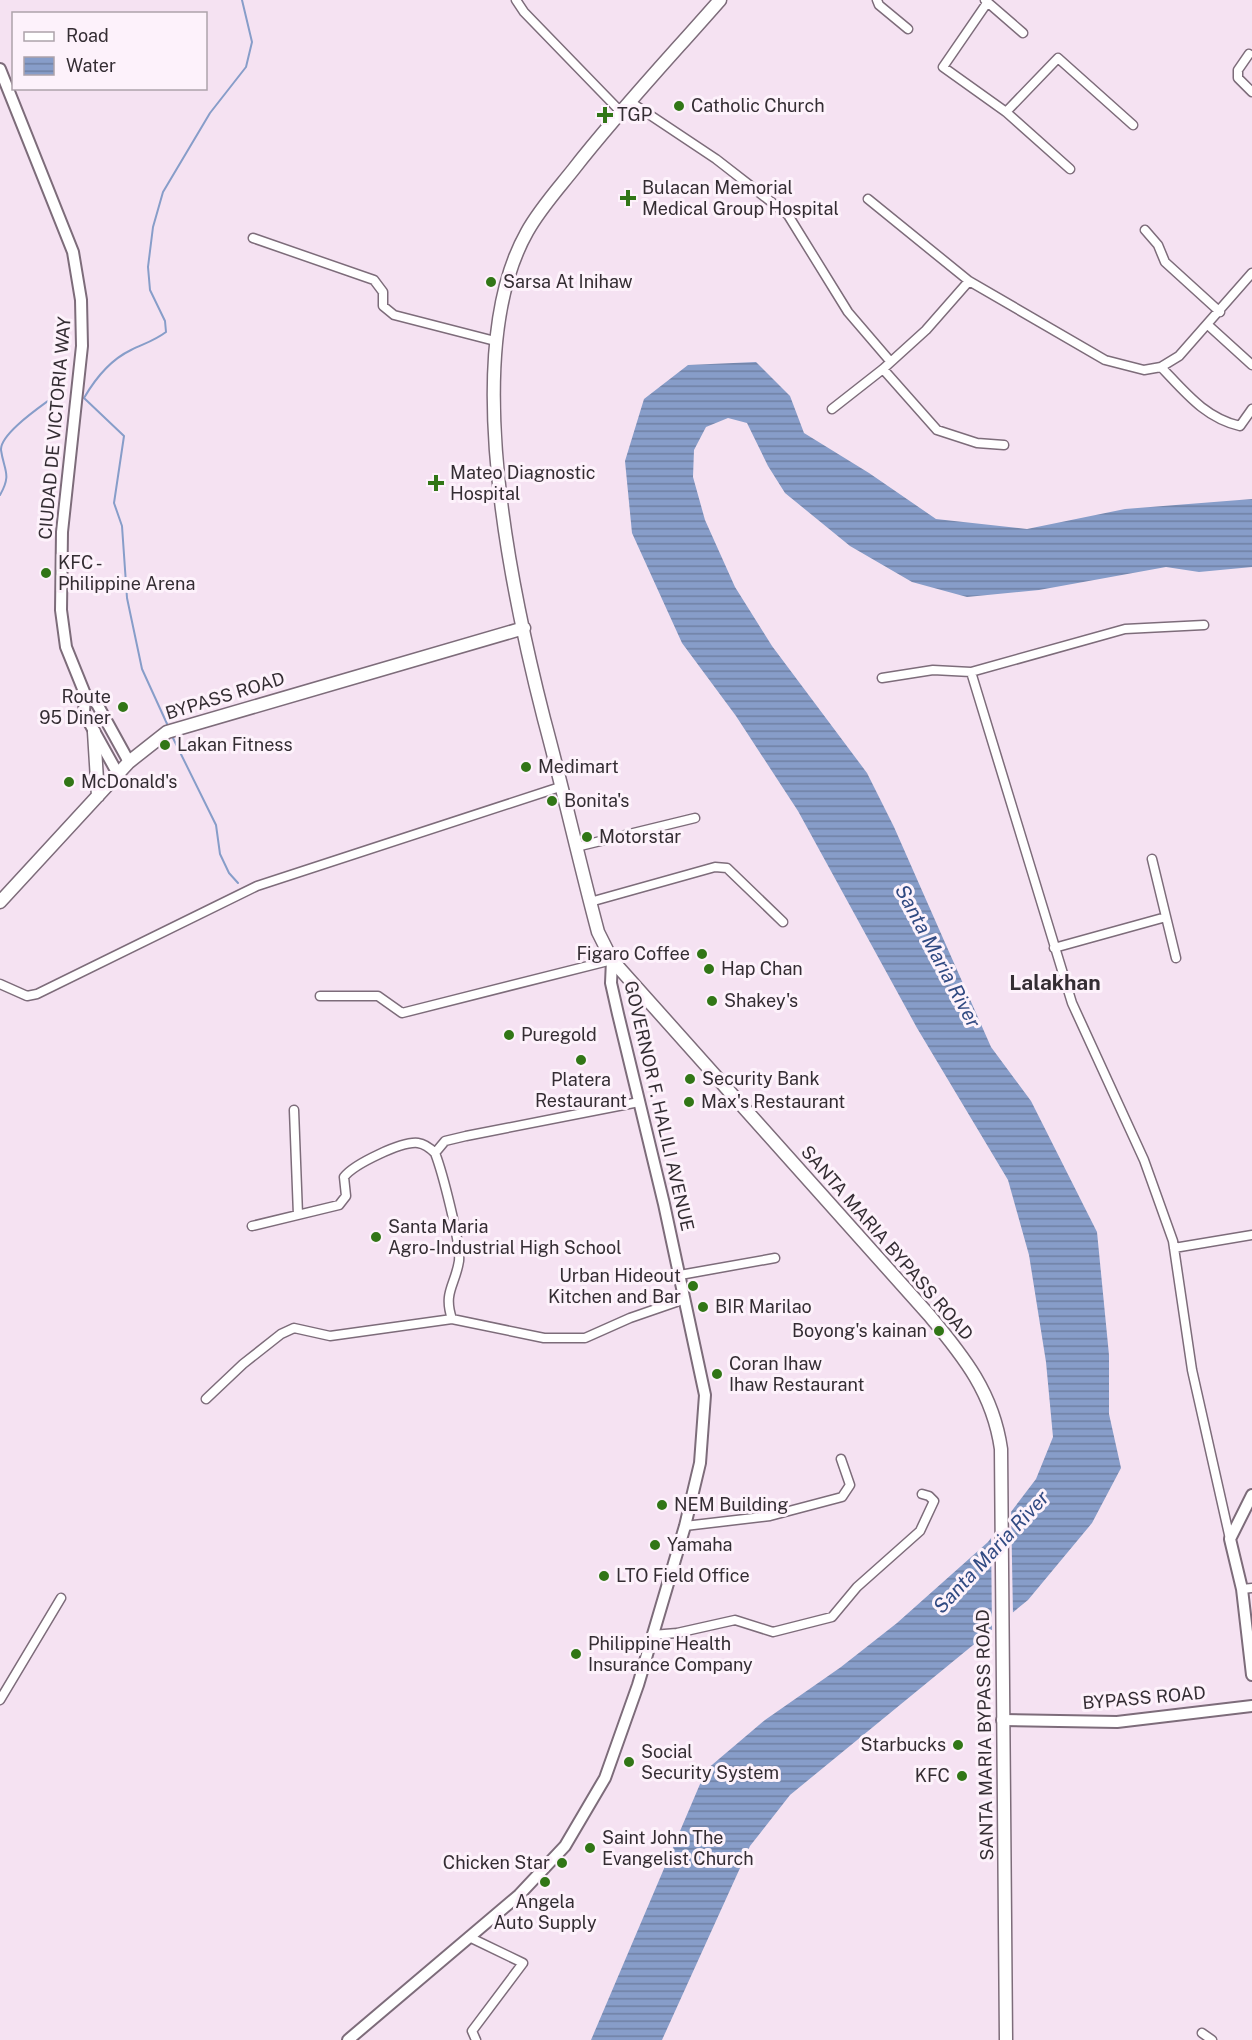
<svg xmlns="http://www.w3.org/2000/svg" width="1252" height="2040" font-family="'Public Sans',sans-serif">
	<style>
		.water { fill: url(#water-rules) }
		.pier { fill: #f5e2f2 }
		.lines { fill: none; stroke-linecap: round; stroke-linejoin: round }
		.stream { stroke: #879dc9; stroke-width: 2 }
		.street-casing { stroke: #7d6c7a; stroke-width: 11 }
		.secondary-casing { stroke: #7d6c7a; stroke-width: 14 }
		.primary-casing { stroke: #7d6c7a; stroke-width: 15 }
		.street { stroke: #fff; stroke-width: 8 }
		.secondary { stroke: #fff; stroke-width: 10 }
		.primary { stroke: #fff; stroke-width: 12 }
		.poi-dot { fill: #317616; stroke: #fdf2fb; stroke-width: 2 }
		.labels { text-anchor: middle; stroke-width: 6; stroke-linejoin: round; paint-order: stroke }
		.poi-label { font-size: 18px; fill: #342d33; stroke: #fdf2fb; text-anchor: start }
		.street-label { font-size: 18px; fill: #342d33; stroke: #fdf2fb }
		.water-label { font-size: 20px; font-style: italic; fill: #314a82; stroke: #fdf2fb }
		.quarter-label { font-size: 21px; font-weight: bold; fill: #342d33; stroke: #fdf2fb }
	</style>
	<defs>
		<pattern id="water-rules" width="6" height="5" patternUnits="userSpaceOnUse" patternTransform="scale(1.5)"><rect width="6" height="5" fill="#879dc9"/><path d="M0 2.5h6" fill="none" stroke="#6f80a4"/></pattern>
	</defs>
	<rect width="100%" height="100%" fill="#f5e2f2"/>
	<path class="water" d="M756,362L790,396L804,433L869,473L936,519L1027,529L1125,509L1252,499V567L1199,572L1166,567L1039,590L967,597L912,582L850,546L785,493L768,466L747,423L728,418L706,427L694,450L693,477L705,520L735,587L772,646L867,773L894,827L991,1047L1031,1101L1097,1232L1109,1355V1414L1121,1468L1092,1523L1028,1600L790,1795L750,1846L662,2040H591L706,1770L765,1720L841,1667L897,1623L988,1542L1036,1479L1053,1437L1046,1362L1029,1255L1008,1180L917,1028L798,811L736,716L682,643L632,533L625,461L644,399L688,365Z"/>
	<path class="pier" d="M1011,1506L1013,1616L992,1632L991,1533Z"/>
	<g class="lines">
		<path class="stream" d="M0,495C12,474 4,471 1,450C0,434 40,407 52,398
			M168,726L142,669L127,598L122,526L114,503L124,436L84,398C95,379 110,360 131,350C143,344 154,341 166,332L165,321L150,290L148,267L153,227L163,192L210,113L246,67L252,42L242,0
			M171,734L216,825L220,854L229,873L238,883"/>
		<g class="street-casing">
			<path id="street" d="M516,0L524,12L620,111
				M877,0L879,5L908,29
				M985,0L1023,33
				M987,3L943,67L1006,112L1070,169
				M1249,54L1238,70V78L1252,92
				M629,101L716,159L788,215L848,312L890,361
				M1006,112L1058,58L1133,125
				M868,199L969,281L1105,360L1144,370L1161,367L1179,356L1252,273
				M1145,230L1158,245L1165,262L1220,312
				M253,238L374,280L383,292V306L394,315L495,341
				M1208,325L1252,365
				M1161,367C1185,392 1205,418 1240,426L1252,409
				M883,369L937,430L977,443L1004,445
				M832,409L883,369L926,330L969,281
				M971,672L1072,1003L1144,1160L1173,1241L1192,1370L1230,1539
				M882,678L933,670L971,672L1125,629L1204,625
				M576,847L695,818
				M1152,859L1176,958
				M590,902L715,867L727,868L783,922
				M1054,948L1166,917
				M0,984L27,996L37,994L257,886L560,787
				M320,996H378L402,1013L612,960
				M294,1110L298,1215
				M435,1153L445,1141L466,1136L639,1102
				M252,1226L339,1205L346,1196L344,1177C354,1164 402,1141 418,1143C425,1144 430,1148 435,1153C442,1171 461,1243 459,1261C455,1286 443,1292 452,1319L544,1338H585L630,1318L685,1299
				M1174,1248L1252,1235
				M680,1275L775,1258
				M206,1399L243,1364L281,1334L294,1328L330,1336L452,1319
				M685,1526L770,1516L842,1497L850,1485L841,1459
				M1242,1589L1252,1588
				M652,1635L677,1633L735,1620L773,1632L832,1617L857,1587L920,1531L934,1501L929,1496L922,1494
				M0,1700L61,1598
				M469,1937L523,1963L472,2031L476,2040
				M1202,2033L1212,2040"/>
		</g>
		<g class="secondary-casing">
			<path id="secondary" d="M0,69L73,252L81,300L82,346L62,532L61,610L66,647L85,694L84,713L118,774
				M85,694L97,704L129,762
				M1252,1495L1230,1539L1242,1589L1252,1675
				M1002,1720L1117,1722L1252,1706
				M348,2040L519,1895L565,1846L605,1778L638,1685L685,1526L700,1463L705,1395L664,1204L618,1014L611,983L612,960"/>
		</g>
		<g class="primary-casing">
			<path id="primary" d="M720,0C670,57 619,111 573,170C557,190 539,210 527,232C459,352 511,590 544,719C563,789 579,861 598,932L612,960L929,1315C964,1357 993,1393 1001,1449L1006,2040
				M94,732L98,796
				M0,902L129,762L167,732L524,628"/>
		</g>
		<use href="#street" class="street"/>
		<use href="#secondary" class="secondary"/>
		<use href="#primary" class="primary"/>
	</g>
	<g class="poi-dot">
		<circle cx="679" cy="106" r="6"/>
		<path d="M602 106h6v6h6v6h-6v6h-6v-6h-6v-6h6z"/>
		<path d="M625 189h6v6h6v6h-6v6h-6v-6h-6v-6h6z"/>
		<circle cx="491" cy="282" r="6"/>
		<path d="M433 474h6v6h6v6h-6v6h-6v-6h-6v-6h6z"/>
		<circle cx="46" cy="573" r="6"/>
		<circle cx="123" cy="707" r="6"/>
		<circle cx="165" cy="745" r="6"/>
		<circle cx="526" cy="767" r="6"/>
		<circle cx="69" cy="782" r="6"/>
		<circle cx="552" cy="801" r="6"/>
		<circle cx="587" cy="837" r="6"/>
		<circle cx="702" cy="954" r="6"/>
		<circle cx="709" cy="969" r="6"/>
		<circle cx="712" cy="1001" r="6"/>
		<circle cx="509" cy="1035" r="6"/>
		<circle cx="581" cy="1060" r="6"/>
		<circle cx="690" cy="1079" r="6"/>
		<circle cx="689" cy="1102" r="6"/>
		<circle cx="376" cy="1237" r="6"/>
		<circle cx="693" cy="1286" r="6"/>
		<circle cx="703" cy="1307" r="6"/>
		<circle cx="939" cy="1331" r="6"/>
		<circle cx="717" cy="1374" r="6"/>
		<circle cx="662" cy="1505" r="6"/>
		<circle cx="655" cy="1545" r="6"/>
		<circle cx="604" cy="1576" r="6"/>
		<circle cx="576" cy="1654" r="6"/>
		<circle cx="958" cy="1745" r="6"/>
		<circle cx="629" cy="1762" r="6"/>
		<circle cx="962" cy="1776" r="6"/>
		<circle cx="590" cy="1848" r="6"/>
		<circle cx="562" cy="1863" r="6"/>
		<circle cx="545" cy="1882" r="6"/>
	</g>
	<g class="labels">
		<g class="poi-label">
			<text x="691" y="112">Catholic Church</text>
			<text x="617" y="121">TGP</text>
			<text x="642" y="194">Bulacan Memorial<tspan x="642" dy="21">Medical Group Hospital</tspan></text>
			<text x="503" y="288">Sarsa At Inihaw</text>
			<text x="450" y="479">Mateo Diagnostic<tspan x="450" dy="21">Hospital</tspan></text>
			<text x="58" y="569">KFC -<tspan x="58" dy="21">Philippine Arena</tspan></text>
			<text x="111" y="703" text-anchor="end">Route<tspan x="111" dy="21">95 Diner</tspan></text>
			<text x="177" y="751">Lakan Fitness</text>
			<text x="538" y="773">Medimart</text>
			<text x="81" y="788">McDonald's</text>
			<text x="564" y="807">Bonita's</text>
			<text x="599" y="843">Motorstar</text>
			<text x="690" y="960" text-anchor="end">Figaro Coffee</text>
			<text x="721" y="975">Hap Chan</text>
			<text x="724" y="1007">Shakey's</text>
			<text x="521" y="1041">Puregold</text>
			<text x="702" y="1085">Security Bank</text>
			<text x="581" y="1086" text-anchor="middle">Platera<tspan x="581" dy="21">Restaurant</tspan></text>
			<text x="701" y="1108">Max's Restaurant</text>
			<text x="388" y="1233">Santa Maria<tspan x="388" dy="21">Agro-Industrial High School</tspan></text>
			<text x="681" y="1282" text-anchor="end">Urban Hideout<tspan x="681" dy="21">Kitchen and Bar</tspan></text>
			<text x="715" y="1313">BIR Marilao</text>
			<text x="927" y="1337" text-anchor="end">Boyong's kainan</text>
			<text x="729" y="1370">Coran Ihaw<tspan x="729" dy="21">Ihaw Restaurant</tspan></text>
			<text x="674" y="1511">NEM Building</text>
			<text x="667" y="1551">Yamaha</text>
			<text x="616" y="1582">LTO Field Office</text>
			<text x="588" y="1650">Philippine Health<tspan x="588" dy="21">Insurance Company</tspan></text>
			<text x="946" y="1751" text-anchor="end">Starbucks</text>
			<text x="641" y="1758">Social<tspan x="641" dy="21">Security System</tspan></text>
			<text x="950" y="1782" text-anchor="end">KFC</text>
			<text x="602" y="1844">Saint John The<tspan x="602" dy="21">Evangelist Church</tspan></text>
			<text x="550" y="1869" text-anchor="end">Chicken Star</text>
			<text x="545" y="1908" text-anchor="middle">Angela<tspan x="545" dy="21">Auto Supply</tspan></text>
		</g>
		<g class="street-label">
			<text transform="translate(55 428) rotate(-85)" y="6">CIUDAD DE VICTORIA WAY</text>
			<text transform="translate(225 696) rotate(-17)" y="6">BYPASS ROAD</text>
			<text transform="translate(659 1106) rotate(77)" y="6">GOVERNOR F. HALILI AVENUE</text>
			<text transform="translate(887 1243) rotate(49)" y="6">SANTA MARIA BYPASS ROAD</text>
			<text transform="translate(1144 1698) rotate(-5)" y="6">BYPASS ROAD</text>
			<text transform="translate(985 1735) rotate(-91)" y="6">SANTA MARIA BYPASS ROAD</text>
		</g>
		<g class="water-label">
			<text transform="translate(938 956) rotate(62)" y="7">Santa Maria River</text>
			<text transform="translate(991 1552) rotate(-47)" y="7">Santa Maria River</text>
		</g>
		<g class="quarter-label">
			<text x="1055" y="990">Lalakhan</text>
		</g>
	</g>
	<rect x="12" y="12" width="195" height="78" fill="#fdf2fb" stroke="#ada3ab" stroke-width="1.5"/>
	<rect x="24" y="32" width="30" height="9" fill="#ffffff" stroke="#ada3ab" stroke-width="1.5"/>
	<text x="66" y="42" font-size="18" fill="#342d33">Road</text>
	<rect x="24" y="57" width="30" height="18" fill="url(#water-rules)" stroke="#ada3ab" stroke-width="1.5"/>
	<text x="66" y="72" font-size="18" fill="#342d33">Water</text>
</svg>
